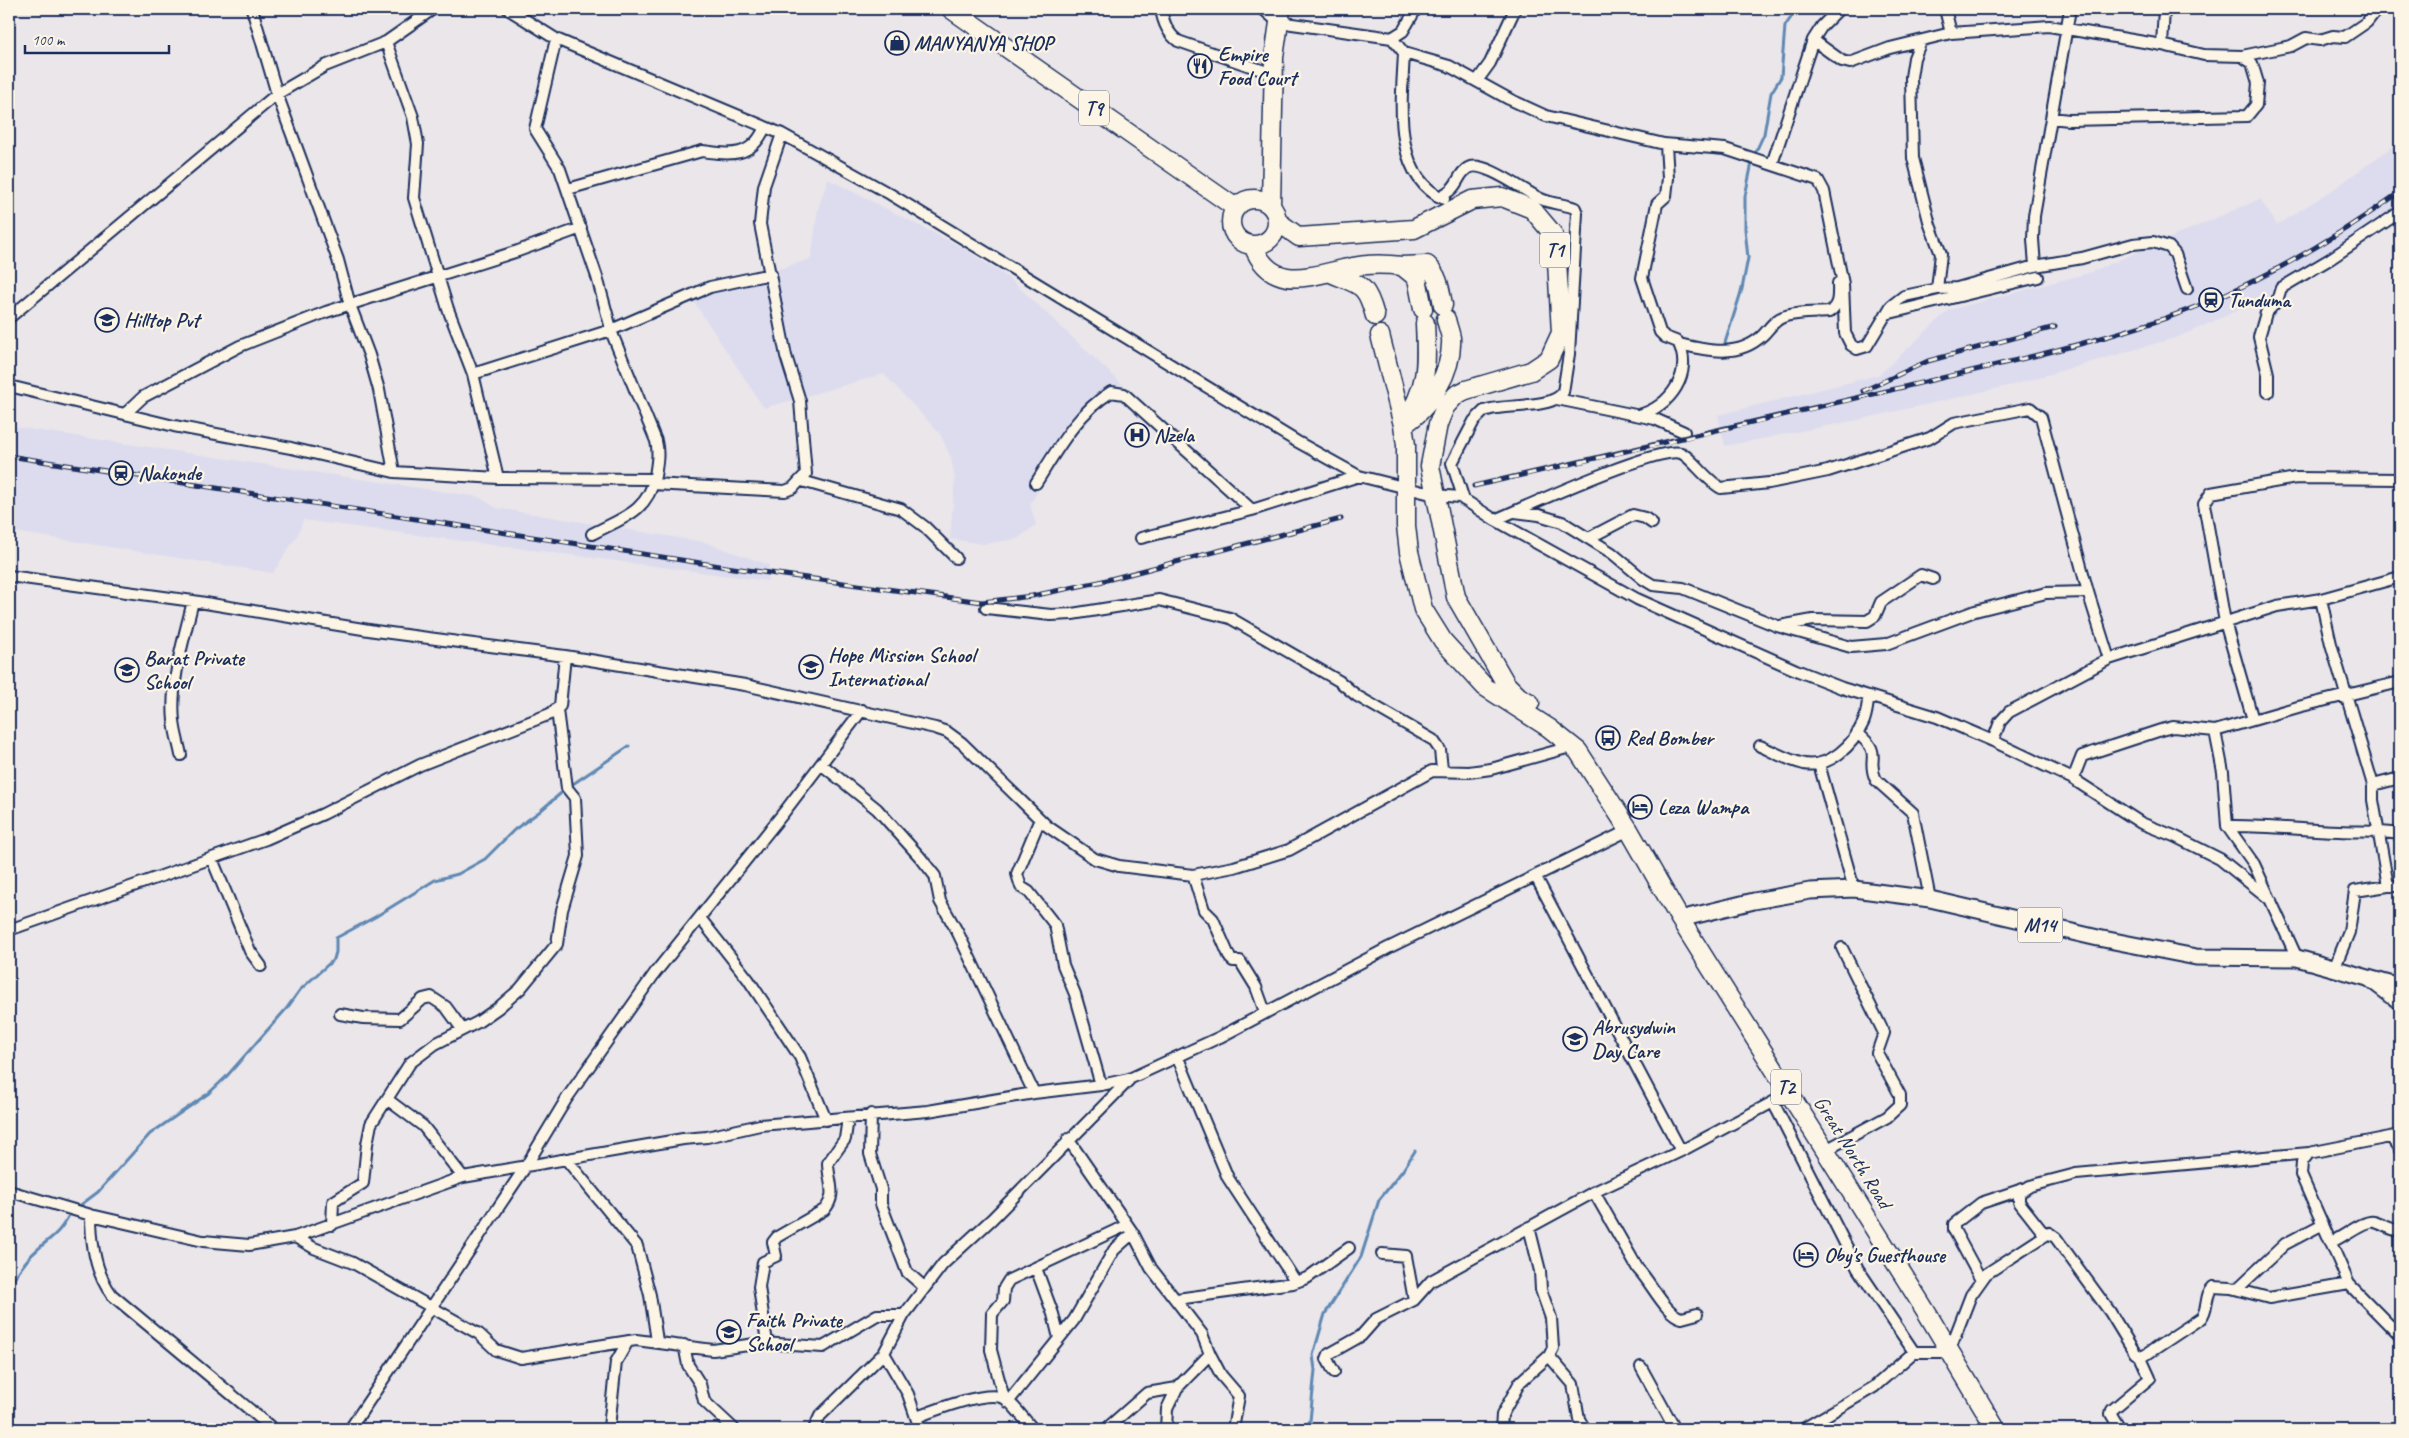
<svg xmlns="http://www.w3.org/2000/svg" width="2409" height="1438" font-family="Caveat,sans-serif">
	<style>
		.built { fill: #dddcee }
		.lines { fill: none; stroke-linecap: round; stroke-linejoin: round }
		.stream { stroke: #5f88b3; stroke-width: 3 }
		.street-casing { stroke: #1b2f5e; stroke-width: 14 }
		.primary-casing { stroke: #1b2f5e; stroke-width: 19 }
		.highway-casing { stroke: #1b2f5e; stroke-width: 21 }
		.street { stroke: #fcf5e5; stroke-width: 10 }
		.primary { stroke: #fcf5e5; stroke-width: 15 }
		.highway { stroke: #fcf5e5; stroke-width: 18 }
		.rail-casing { stroke: #1b2f5e; stroke-width: 5 }
		.rail { stroke: #fcf5e5; stroke-width: 3; stroke-dasharray: 9; stroke-linecap: butt }
		.labels { text-anchor: middle; stroke-width: 4.5; stroke-linejoin: round; paint-order: stroke }
		.shield { fill: #fcf5e5; stroke: #5e6a86; stroke-width: 1 }
		.shield-label { font-size: 20px; font-weight: bold; fill: #1b2f5e }
		.poi-label { font-size: 21px; font-weight: bold; fill: #1b2f5e; stroke: #fcf5e5; text-anchor: start }
		.street-label { font-size: 21px; fill: #1b2f5e; stroke: #fcf5e5 }
	</style>
	<rect width="100%" height="100%" fill="#eae6ea"/>
	<filter id="ink" filterUnits="userSpaceOnUse"><feTurbulence type="fractalNoise" baseFrequency=".02" numOctaves="2"/><feDisplacementMap in="SourceGraphic" scale="10" xChannelSelector="R" yChannelSelector="G"/><feConvolveMatrix kernelMatrix="1 2 1 2 8 2 1 2 1" color-interpolation-filters="sRGB"/></filter>
	<g filter="url(#ink)">
		<path class="built" d="M2400,141V217L2377,236L2288,288L2178,337L2012,385L1857,420L1725,446L1718,415L1879,375L1949,310L2089,273L2260,199L2277,225L2334,189Z
			M828,179L963,248L1010,279L1122,384L1106,403L1067,426L1042,484L1030,504L1036,525L1017,539L983,544L950,539L955,480L951,458L940,434L884,374L764,408L687,291L734,283L811,259L818,209Z
			M9,426L479,497L496,508L704,542L769,565L768,581L303,520L298,534L273,573L9,531Z"/>
		<g class="lines">
			<path class="stream" d="M1724,346L1742,289L1748,258L1745,229V196L1753,158L1764,134L1771,93L1781,77L1785,26L1797,9
				M78,1207L98,1192L150,1134L209,1093L226,1077L287,1008L300,990L334,959L336,952V938L375,917L435,880L458,874L485,859L514,830L539,812L567,788L629,746
				M9,1288C17,1273 25,1260 38,1249C52,1236 57,1236 68,1217
				M1304,1429L1310,1421L1315,1370L1313,1355L1325,1314L1361,1257L1379,1200L1403,1170L1415,1151"/>
			<g class="street-casing">
				<path id="street" d="M252,9L277,94L338,260L350,305L369,355L379,390L394,472
					M508,9L556,39L782,134L890,194L1296,441L1359,476L1435,495L1460,497L1495,520L1637,599L1796,670L1842,688L1937,717L1993,741L2073,779L2141,823L2174,836L2220,859L2271,900
					M1161,9C1163,22 1167,33 1178,41L1273,74
					M1263,9L1278,22L1392,38L1403,31L1416,9
					M1945,9L1951,33
					M1392,38L1404,53L1449,66L1509,99L1546,116L1664,144L1725,149L1818,180L1824,191L1843,284L1845,333L1851,345L1857,349L1867,346L1891,306L1904,296L1937,289L1957,288L2035,266L2082,258L2133,244L2153,242L2169,247L2175,254L2187,289
					M556,39L535,129L560,169L597,277L613,336L656,441C659,453 657,463 655,476C648,512 622,518 592,534
					M1813,40L1842,61L1850,63L1890,48L1951,33L2049,26L2162,45L2204,55L2242,56L2252,63L2258,83L2256,105L2247,116L2069,120L2051,118
					M1921,41L1914,58L1911,77L1913,158L1930,225L1941,254L1937,289
					M386,42L413,117L418,144L414,198L448,309L473,374L498,478
					M2162,45L2164,9
					M1404,53C1402,100 1391,175 1444,199
					M2242,56L2291,46L2306,38L2320,40L2333,36L2345,37L2367,22L2377,9
					M1477,81L1490,63L1515,9
					M1772,164L1813,40L1822,26L1839,9
					M568,189L702,151C731,155 752,158 765,127
					M1438,197C1461,188 1455,176 1468,168C1483,159 1527,193 1541,199C1552,204 1564,204 1575,208L1577,213L1569,354L1563,392C1555,408 1508,405 1491,409L1484,411L1474,421L1452,463L1464,500
					M2035,266L2033,239L2034,216L2070,9
					M1886,314L2038,277
					M9,318L277,94L325,66L386,42L433,9
					M1679,344C1708,351 1739,358 1763,335C1769,329 1774,320 1783,317C1796,312 1815,313 1829,312C1840,305 1838,294 1838,283
					M473,374L611,330L710,287L771,274
					M9,386L174,426L291,448L394,472L498,478L654,479
					M2268,392V374L2259,337L2266,313L2277,301L2281,288L2330,259L2400,212
					M1557,399L1655,419L1684,432
					M126,413L143,397L240,346L326,312L518,251L581,228
					M1639,415C1670,407 1694,373 1678,342L1665,337L1660,332L1642,278L1657,204L1666,196L1668,178L1666,145
					M802,481L901,509L925,527L956,558
					M1036,483C1057,450 1077,413 1111,392L1124,394L1252,510
					M653,484L785,491L793,488L806,474L800,401L786,356L760,224L764,186L782,134
					M1515,512L1539,515L1562,522L1612,553L1643,579L1653,585L1683,588L1777,626L1851,647L1886,644L1975,611L2046,593L2088,592
					M1495,520C1525,507 1657,446 1681,453C1690,456 1707,481 1721,488L1769,483L1828,471L1930,438L1954,423L2030,408L2041,417L2088,592L2109,659
					M1141,538L1252,510L1359,476
					M1589,538L1633,515L1645,518L1652,523
					M9,576L193,601L375,631L565,656L745,685L935,728L947,732L962,743L1047,826L1095,859L1119,866L1193,875L1234,867L1289,850L1432,771L1469,772L1491,769L1574,746
					M2321,599L2331,644L2373,785V800L2388,886L2355,891L2349,932L2334,969
					M986,608L1051,615L1072,614L1159,600L1230,618L1339,681L1357,696L1433,740L1440,750L1442,769
					M1780,626L1813,620L1867,621L1875,616L1881,602L1921,575L1933,579
					M2253,720L2225,622L2204,504L2211,493L2296,478L2400,479
					M2215,731L2223,772L2227,826L2254,864L2297,958
					M1857,733C1885,755 1865,758 1876,780L1913,813L1930,899
					M1993,741L2000,722L2009,712L2109,659L2277,606L2321,599L2400,577
					M1760,746C1774,752 1789,761 1804,764C1830,768 1853,745 1863,723C1867,715 1867,705 1869,696
					M181,755C179,744 175,733 174,721C170,681 184,639 193,601
					M821,764L877,809L920,857L935,876L940,901L958,933L1034,1093
					M1819,764L1854,889
					M2073,779L2082,756L2161,730L2173,727L2215,731L2298,707L2400,682
					M2373,785L2400,778
					M1040,819L1017,874L1021,887L1029,892L1055,925L1063,965L1075,994L1101,1085
					M2227,826C2265,825 2301,830 2339,831C2360,832 2379,831 2400,834
					M212,859L250,951L261,966
					M1193,875L1204,910L1213,919L1230,958L1233,961H1240L1256,987L1265,1012
					M1536,877L1681,1151
					M2388,886H2400
					M700,918L748,979L800,1057L826,1120
					M9,930L266,839L323,814L420,765L550,714L560,706L565,656
					M2367,980L2400,1005
					M340,1014L363,1018L400,1019L423,999L431,997L446,1007L462,1029
					M1178,1058L1228,1178L1296,1282
					M388,1100L423,1126L463,1177
					M1773,1102L1858,1269L1914,1352
					M871,1114L870,1154L881,1189V1204L907,1272L924,1287
					M2400,1135L2309,1153L2302,1162L2301,1175L2349,1284L2400,1336
					M2391,1137L2400,1150
					M1068,1139L1133,1233L1151,1268L1202,1334L1210,1354L1177,1388L1167,1409L1166,1429
					M1826,1150L1887,1117L1900,1105V1095L1877,1053L1884,1033L1842,948
					M566,1159L637,1246L650,1295L657,1341
					M9,1191L91,1215L203,1241L249,1245L295,1237L463,1177L683,1139L707,1137L760,1125L928,1111L1034,1093L1101,1085L1129,1079L1220,1037L1388,948L1629,830
					M1594,1192L1638,1269C1651,1282 1666,1315 1682,1318L1697,1314
					M91,1215C91,1242 95,1273 112,1295L273,1429
					M332,1225L333,1202L363,1183L367,1144L371,1124L410,1063L435,1044L478,1022L498,1008L520,989L557,944L562,910L578,856L575,798L567,788L557,710
					M2045,1235L2019,1202V1193L2030,1186L2076,1174L2309,1153
					M295,1237L314,1248L353,1263L479,1334L496,1350L521,1358L636,1340L713,1350L762,1343L823,1347L877,1315H904
					M2331,1242C2342,1238 2365,1219 2374,1222C2384,1225 2389,1229 2400,1231
					M1382,1254L1406,1256L1414,1300
					M1036,1268L1053,1314L1059,1338
					M1981,1280L1954,1230V1224L1981,1203L2023,1189
					M2237,1289L2285,1244L2323,1224
					M1177,1299L1293,1283L1307,1278L1349,1248
					M767,1343L759,1287L763,1262L776,1256L773,1242L777,1237L824,1210C838,1195 828,1181 828,1163L845,1139L848,1118
					M684,1345L688,1365L700,1384L704,1401L734,1429
					M884,1353L908,1394L920,1429
					M1210,1354L1221,1375L1239,1396L1233,1429
					M1549,1356L1573,1384L1579,1419L1585,1429
					M1641,1367L1675,1429
					M1334,1372L1327,1359L1329,1354L1361,1336L1376,1319L1414,1300L1431,1281L1594,1192L1681,1151L1790,1093
					M1004,1398L991,1350L992,1314L1003,1301L1004,1288L1009,1280L1127,1225
					M1008,1402L1074,1320L1114,1250L1133,1233
					M917,1417C935,1410 986,1390 1004,1398C1012,1402 1026,1422 1033,1429
					M609,1427L616,1362L628,1341
					M350,1429L526,1166L567,1098L655,973L785,811L862,710
					M814,1429L820,1416L884,1353L904,1315L943,1264L992,1219L1129,1080
					M1106,1429L1147,1393L1177,1388
					M1501,1429L1502,1415L1520,1382L1549,1356L1553,1348L1551,1318L1541,1290L1540,1271L1529,1227
					M1803,1429L1874,1387L1914,1352H1949L1971,1295L1986,1274L2049,1233L2056,1238L2110,1312L2135,1353L2140,1356H2144L2201,1318C2209,1309 2204,1295 2213,1287L2231,1288L2269,1298L2349,1284
					M2120,1429L2111,1414L2112,1410L2150,1378L2140,1356"/>
			</g>
			<g class="primary-casing">
				<path id="primary" d="M1680,919L1754,901L1810,891L1854,889L1930,899L2098,938L2196,957L2297,958L2400,987"/>
			</g>
			<g class="highway-casing">
				<path id="highway" d="M951,9L1236,208
					M1231 222a23 23 0 1 1 46 0a23 23 0 1 1-46 0Z
					M1271,206L1274,57L1281,9
					M1277,221L1299,237L1414,229L1472,200L1502,197L1532,209L1553,234L1557,261L1561,333L1549,359L1531,371L1466,390L1456,395L1445,407L1438,424L1430,466L1456,597L1506,684L1519,697L1530,703
					M1253,245C1271,293 1310,276 1348,268C1364,264 1386,264 1402,266L1417,278L1423,309
					M1402,266L1427,265C1439,276 1440,289 1443,305
					M1331,273C1361,286 1366,283 1375,316
					M1425,323C1427,367 1428,387 1403,425L1406,445V526L1409,552L1423,609L1443,641L1485,687L1549,728L1578,751L1629,830L1680,919L1927,1313L1996,1429
					M1380,335L1403,425C1430,408 1453,371 1451,338C1450,332 1447,325 1446,319"/>
			</g>
			<use href="#street" class="street"/>
			<use href="#primary" class="primary"/>
			<use href="#highway" class="highway"/>
			<g class="rail-casing">
				<path id="rail" d="M1863,391L1928,361L2055,327
					M9,456L733,568L982,602L1032,596L1099,582L1341,519
					M1474,486C1613,455 1752,423 1891,390C1977,369 2064,351 2148,324C2239,295 2323,247 2400,192"/>
			</g>
			<use href="#rail" class="rail"/>
		</g>
	</g>
	<defs>
		<g id="shop-ring" transform="scale(1.25)"><circle r="9.5" fill="#fcf5e5" stroke="#1b2f5e" stroke-width="1.5"/><path d="M-5-2.5h2.3a2.7 3.5 0 0 1 5.4 0H5L5.5 6h-11ZM-1.5-2.5h3a1.5 2.3 0 0 0-3 0Z" fill="#1b2f5e"/></g>
		<g id="restaurant-ring" transform="scale(1.25)"><circle r="9.5" fill="#fcf5e5" stroke="#1b2f5e" stroke-width="1.5"/><path d="M-5-6h1v4h1v-4h1v4h1v-4h1v5L-1.5 .5V6h-2V.5L-5-1ZM5-6V6H3V1.5H1.5Q1.5-4 5-6Z" fill="#1b2f5e"/></g>
		<g id="station-ring" transform="scale(1.25)"><circle r="9.5" fill="#fcf5e5" stroke="#1b2f5e" stroke-width="1.5"/><path d="M-3-6H3Q5-6 5-4V2Q5 4 3 4L4.5 6H3L1.5 4h-3L-3 6H-4.5L-3 4Q-5 4-5 2V-4Q-5-6-3-6ZM-3.5-4v3h7v-3ZM-3.5 1v1.5H-2V1ZM2 1v1.5H3.5V1Z" fill="#1b2f5e"/></g>
		<g id="school-ring" transform="scale(1.25)"><circle r="9.5" fill="#fcf5e5" stroke="#1b2f5e" stroke-width="1.5"/><path d="M0-5L7-2L0 1L-7-2ZM-4 1L0 2.5L4 1V4Q0 6-4 4Z" fill="#1b2f5e"/></g>
		<g id="hospital-ring" transform="scale(1.25)"><circle r="9.5" fill="#fcf5e5" stroke="#1b2f5e" stroke-width="1.5"/><path d="M-5-5h3v3.5h4V-5h3V5h-3V1.5h-4V5h-3Z" fill="#1b2f5e"/></g>
		<g id="bus-ring" transform="scale(1.25)"><circle r="9.5" fill="#fcf5e5" stroke="#1b2f5e" stroke-width="1.5"/><path d="M-5-6H5V4H4V6H2V4H-2V6H-4V4H-5ZM-3.5-4V0h7V-4ZM-3.5 1.2v1.5H-2V1.2ZM2 1.2v1.5H3.5V1.2Z" fill="#1b2f5e"/></g>
		<g id="hotel-ring" transform="scale(1.25)"><circle r="9.5" fill="#fcf5e5" stroke="#1b2f5e" stroke-width="1.5"/><path d="M-6-4.5h1.5V1H6V5H4.5V3h-9V5H-6ZM-4 0a1.8 1.8 0 1 1 3.6 0ZM.5 0V-2.5h3Q6-2.5 6 0Z" fill="#1b2f5e"/></g>
	</defs>
	<g fill-rule="evenodd">
		<use href="#shop-ring" x="897" y="43"/>
		<use href="#restaurant-ring" x="1200" y="66"/>
		<use href="#station-ring" x="2211" y="300"/>
		<use href="#school-ring" x="107" y="320"/>
		<use href="#hospital-ring" x="1137" y="435"/>
		<use href="#station-ring" x="121" y="473"/>
		<use href="#school-ring" x="811" y="667"/>
		<use href="#school-ring" x="127" y="670"/>
		<use href="#bus-ring" x="1608" y="738"/>
		<use href="#hotel-ring" x="1640" y="807"/>
		<use href="#school-ring" x="1575" y="1039"/>
		<use href="#hotel-ring" x="1806" y="1255"/>
		<use href="#school-ring" x="729" y="1332"/>
	</g>
	<g class="labels">
		<g class="shield">
			<rect x="1079" y="90.5" width="30" height="35" rx="4"/>
			<rect x="1540" y="232.5" width="30" height="35" rx="4"/>
			<rect x="2017.5" y="907.5" width="45" height="35" rx="4"/>
			<rect x="1771" y="1069.5" width="30" height="35" rx="4"/>
		</g>
		<g class="shield-label">
			<text x="1094" y="115">T9</text>
			<text x="1555" y="257">T1</text>
			<text x="2040" y="932">M14</text>
			<text x="1786" y="1094">T2</text>
		</g>
		<g class="poi-label">
			<text x="914" y="50">MANYANYA SHOP</text>
			<text x="1218" y="61">Empire<tspan x="1218" dy="24">Food Court</tspan></text>
			<text x="2228" y="307">Tunduma</text>
			<text x="124" y="327">Hilltop Pvt</text>
			<text x="1154" y="442">Nzela</text>
			<text x="138" y="480">Nakonde</text>
			<text x="828" y="662">Hope Mission School<tspan x="828" dy="24">International</tspan></text>
			<text x="144" y="665">Barat Private<tspan x="144" dy="24">School</tspan></text>
			<text x="1626" y="745">Red Bomber</text>
			<text x="1658" y="814">Leza Wampa</text>
			<text x="1592" y="1034">Abrusydwin<tspan x="1592" dy="24">Day Care</tspan></text>
			<text x="1824" y="1262">Oby's Guesthouse</text>
			<text x="746" y="1327">Faith Private<tspan x="746" dy="24">School</tspan></text>
		</g>
		<g class="street-label">
			<text transform="translate(1853 1152) rotate(58)" y="7">Great North Road</text>
		</g>
	</g>
	<rect width="2409" height="1438" fill="none" stroke="#fcf5e5" stroke-width="30"/>
	<rect x="15" y="15" width="2379" height="1408" fill="none" stroke="#1b2f5e" stroke-width="2" filter="url(#ink)"/>
	<path d="M25 45v8h144v-8" fill="none" stroke="#1b2f5e" stroke-width="2.5"/>
	<text x="32" y="45" font-size="15" fill="#1b2f5e" stroke="#fcf5e5" stroke-width="4" paint-order="stroke">100 m</text>
</svg>
